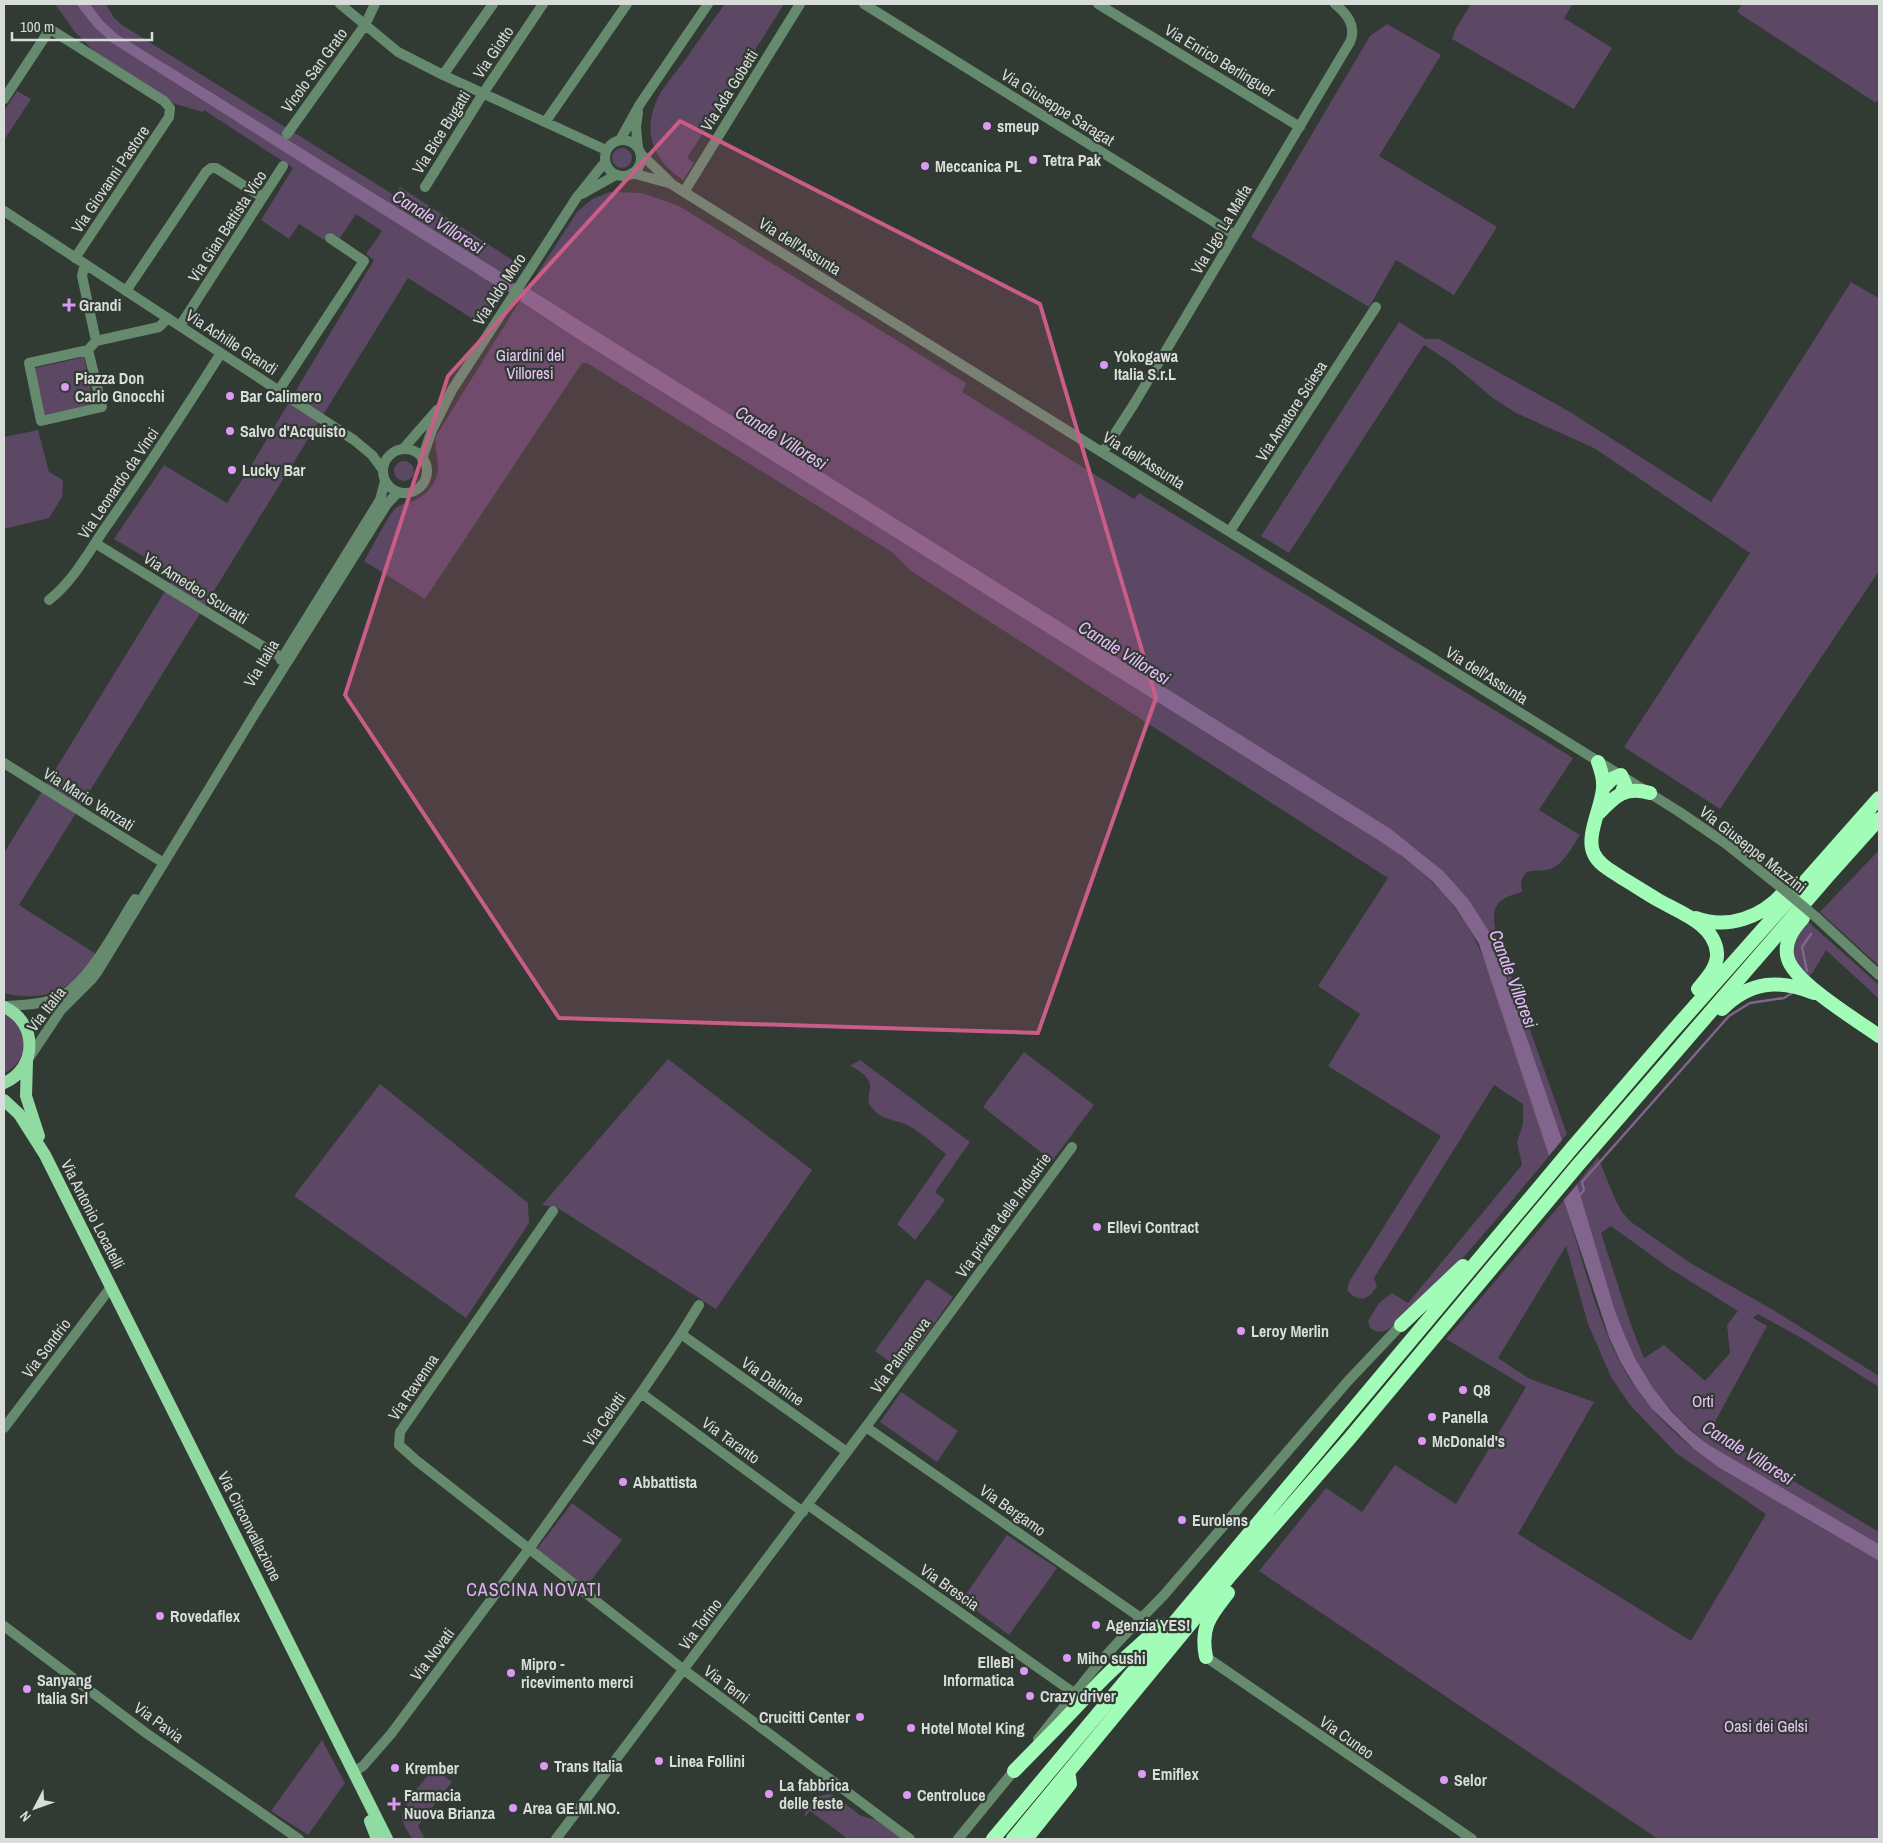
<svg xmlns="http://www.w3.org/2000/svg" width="1883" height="1843" font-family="'Archivo Narrow',sans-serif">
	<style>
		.green { fill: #5c4765; fill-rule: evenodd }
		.water { fill: #82658d }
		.pier { fill: #313a33 }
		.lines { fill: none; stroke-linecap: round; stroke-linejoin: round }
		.stream { stroke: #82658d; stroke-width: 2.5 }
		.canal { stroke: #82658d; stroke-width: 10 }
		.minor { stroke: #668a6e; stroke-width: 10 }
		.major { stroke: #90dba2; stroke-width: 12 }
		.highway { stroke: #a0fcb6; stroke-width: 14 }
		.minor-bridge { stroke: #668a6e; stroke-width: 10 }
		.marked { fill: #ca5d87; fill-opacity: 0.2; stroke: #ca5d87; stroke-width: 4; stroke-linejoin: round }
		.poi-dot { fill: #db99f5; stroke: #313a33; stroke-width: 2 }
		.labels { text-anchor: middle; stroke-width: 4.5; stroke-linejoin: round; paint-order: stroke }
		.street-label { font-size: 16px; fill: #d8ddd9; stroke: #313a33 }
		.poi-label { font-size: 16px; font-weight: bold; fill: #d8ddd9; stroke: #313a33; text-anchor: start }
		.park-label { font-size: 16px; fill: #ebc7fa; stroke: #313a33 }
		.water-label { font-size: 18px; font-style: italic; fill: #e9bcfc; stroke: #313a33 }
		.neighbourhood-label { font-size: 18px; letter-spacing: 1px; fill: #deb0f0; stroke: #313a33 }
	</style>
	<rect width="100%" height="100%" fill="#313a33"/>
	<path class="green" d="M55,4H76L95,28L112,43L505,291L484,326L408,278L19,905L96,954C73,990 46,1003 4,993V853L175,575L114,539L164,465L227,503L249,469L374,260L366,254L382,231L356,214L340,238L329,232L324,240L299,224L289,239L261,220L293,168L204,110L203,112L175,104L96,53L75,32Z
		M90,4H106L114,18L122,25L394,195L400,187L520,265L511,278L117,34L103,21Z
		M725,4H784L687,158L694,163L683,180C651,158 641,129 660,94C667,82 677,71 685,60C698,41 711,23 725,4Z
		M1471,4H1573L1564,18L1612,48L1574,109L1452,39L1455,30Z
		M1742,4H1879V97L1876,103L1737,12Z
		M1387,24L1441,55L1379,156L1497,227L1454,295L1396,260L1369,307L1251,237L1370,36Z
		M17,91L31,99L4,140V111Z
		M612 158a10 10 0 1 1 20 0a10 10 0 1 1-20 0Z
		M610,192L642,193L679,206L966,383L962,392L1134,499L1139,493L1573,758L1539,810L1580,835C1572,847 1562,868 1546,870C1539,871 1533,870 1526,872L1521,881L1522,892C1495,899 1491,907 1496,934L1567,1134L1561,1141L1503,965L1443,871L1391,829L528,288L577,212L592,199Z
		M1851,282L1879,298V571L1720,809L1624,747L1750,553L1594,448L1516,413L1493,398L1450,362L1424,345L1289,553L1261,536L1399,322L1426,339H1439L1570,412L1711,502Z
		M520,301L576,338L1381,842C1433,877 1466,910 1488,969L1550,1155C1505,1208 1462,1264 1411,1310C1403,1318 1395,1328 1384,1331C1379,1333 1374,1331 1370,1328L1368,1321L1379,1303L1392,1293L1408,1303L1522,1165L1517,1142L1523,1124V1104L1494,1085L1374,1278L1377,1286C1368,1301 1358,1303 1347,1290L1349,1282L1441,1136L1328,1066L1360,1014L1318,986L1388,878L911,571L892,552L587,363H582L425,599L364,561C371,550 389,513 397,507C401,504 407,503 411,502C422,498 432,489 436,478C442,463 433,451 436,436Z
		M84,357L94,406L45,416L35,368Z
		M38,430L49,472L63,480L62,497L49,518L4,529V437Z
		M394 471a10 10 0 1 1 20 0a10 10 0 1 1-20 0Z
		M1879,850V966L1820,912Z
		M1805,919L1879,985V999L1826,950L1813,972L1808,977L1796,965L1791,949Z
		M4,1012C7,1014 12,1016 14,1018C31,1034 26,1065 4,1073Z
		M1024,1052L1094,1105L1052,1161L983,1107Z
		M668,1059L812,1170L716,1309L556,1207L542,1205Z
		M860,1060L970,1142L935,1192L945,1200L915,1240L897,1224L946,1154C934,1145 922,1133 909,1126C896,1119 882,1121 872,1108C865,1101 870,1095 870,1087C871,1077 857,1069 850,1066Z
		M380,1084L528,1203L529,1223L466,1318L294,1196Z
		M1598,1157L1615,1199L1622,1212L1631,1222L1692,1264L1775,1311L1879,1376V1387L1803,1339L1758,1314L1753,1318L1767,1326L1710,1431L1879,1532V1544L1709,1445C1688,1428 1669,1410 1653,1388C1613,1330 1597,1251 1577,1184ZM1611,1226L1669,1268L1738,1311L1727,1325L1730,1353L1705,1381L1664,1345L1644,1358L1631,1325L1601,1233Z
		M1564,1200C1581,1254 1594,1311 1620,1362C1642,1405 1679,1440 1718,1467L1879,1561V1839H1658L1259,1571L1326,1488L1362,1512L1395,1465L1456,1504L1526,1387L1446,1339ZM1566,1246L1588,1324L1611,1377L1630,1405L1676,1453L1766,1514L1691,1641L1518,1534L1594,1402L1530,1379L1498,1358Z
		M927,1279L953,1297L901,1370L875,1351Z
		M901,1392L958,1431L937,1462L880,1422Z
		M572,1503L622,1540L586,1587L537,1549Z
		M1007,1535L1057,1568L1009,1635L962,1600Z
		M322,1740L345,1783L308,1835L271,1811Z
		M434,1768L452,1782L418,1826L425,1839H412C409,1833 403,1825 402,1818C402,1805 426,1778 434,1768Z
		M827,1794L834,1795L861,1816L878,1820L902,1839H848L810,1811L804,1818C807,1804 813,1797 827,1794Z"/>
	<path class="water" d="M76,4H90L103,21L117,34L511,278L504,291L112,43L95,28Z
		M528,288L1391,829L1443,871L1468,899L1492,936L1577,1184L1614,1308L1625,1336L1636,1360L1653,1388L1671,1411L1691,1431L1709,1445L1879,1544V1561L1718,1467L1695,1450L1652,1409L1636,1388L1621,1363L1609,1337L1479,944L1456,908L1432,881L1403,857L1381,842L576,338L520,301Z"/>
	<path class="pier" d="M1563,1139L1579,1182L1562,1202L1548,1157Z"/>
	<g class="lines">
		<path class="stream" d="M1807,971L1802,947L1811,934
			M1579,1196L1584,1190L1582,1182L1729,1016L1750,1003L1784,998L1792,993"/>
		<path class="canal" d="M497,279L534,301"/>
		<path class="minor" d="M340,4L398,52L443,75L606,150
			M864,4L1235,235
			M1098,4L1300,127
			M443,75L493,4
			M4,99L50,29L164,101L170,108L169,117L75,258
			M546,121L627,4
			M287,134L365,25L375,4
			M620,140L640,104L708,4
			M605 158a18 18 0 1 1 36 0a18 18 0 1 1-36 0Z
			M638,148L636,127L638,112
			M640,153L673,185L684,192L1678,811L1725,843L1778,885
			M632,173L672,184
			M425,187L484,92L543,4
			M684,192L800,4
			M582,194L616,175
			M4,211L354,440L372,455L383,470
			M85,264L82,276L96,341L159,327L168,318
			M126,291L206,172L211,168H216L262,197
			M180,326L283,166
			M88,350L102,407L41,421L29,363L88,350L96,341
			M279,390L364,261L330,238
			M403,449L437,410
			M383 471a22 22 0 1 1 44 0a22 22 0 1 1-44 0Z
			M1103,452L1134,404L1350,42C1357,26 1347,14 1335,4
			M422,459L432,430L452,390L577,197L605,162
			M1230,531L1376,307
			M95,543L282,658
			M49,600C72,582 87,555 103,531C144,473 183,413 221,353
			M281,660L380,500L385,481
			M4,763L159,860
			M1816,917L1879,975
			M4,1006C22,1005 44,1005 61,996C91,980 116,928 135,899
			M29,1058L61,1010L92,979L98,971L254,715L387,504L398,492
			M553,1211L400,1432L399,1445L417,1461L684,1670L910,1839
			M681,1334L847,1452
			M641,1393L803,1512
			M866,1427L1141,1618
			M4,1428L111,1287
			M808,1505L1074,1693
			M4,1626L146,1733L299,1839
			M1206,1657L1472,1839
			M1038,1739L1094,1669L1119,1641L1164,1595L1348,1381L1401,1325
			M354,1772L363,1766L391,1734L529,1549L641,1393L681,1334L699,1305
			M556,1839L871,1420L1072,1147
			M958,1839L1017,1767"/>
		<path class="major" d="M4,1007C38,1022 38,1068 4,1083
			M27,1061L26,1096L39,1136
			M4,1100L19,1114L45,1155L387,1839
			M370,1821L377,1839"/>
		<path class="highway" d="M1598,762C1601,770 1604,779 1603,788C1602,807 1585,837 1594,854C1599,865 1612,871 1622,878C1634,885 1646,893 1658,900C1679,912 1715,924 1717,953C1718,967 1706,979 1698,989
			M1603,788L1612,779L1621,775L1625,784L1621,794
			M1599,813C1615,796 1625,786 1650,793
			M1696,918C1728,930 1762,917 1784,892
			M1803,918C1793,929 1783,943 1788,959C1795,983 1858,1021 1879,1036
			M1722,1009C1750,981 1778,979 1814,993
			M1401,1325L1463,1266
			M1206,1657C1200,1627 1210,1616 1228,1593
			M1014,1771C1043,1742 1071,1713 1099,1683C1119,1662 1141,1645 1161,1625
			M993,1839L1572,1148L1670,1034L1879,798
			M1013,1839L1229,1577L1350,1438L1578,1165L1828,876L1879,819
			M1026,1839L1070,1784L1069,1777"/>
		<path class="minor-bridge" d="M1778,885L1816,917"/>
	</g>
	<path class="marked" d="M680,121L1040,304L1156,698L1038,1033L559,1018L345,695L448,376Z"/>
	<g class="poi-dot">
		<circle cx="987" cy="126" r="5"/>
		<circle cx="1033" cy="160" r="5"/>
		<circle cx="925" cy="166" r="5"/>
		<path d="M66.5 297.5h5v5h5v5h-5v5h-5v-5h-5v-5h5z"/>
		<circle cx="1104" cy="365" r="5"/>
		<circle cx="65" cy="387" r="5"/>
		<circle cx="230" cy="396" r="5"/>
		<circle cx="230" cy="431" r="5"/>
		<circle cx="232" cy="470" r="5"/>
		<circle cx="1097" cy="1227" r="5"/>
		<circle cx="1241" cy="1331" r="5"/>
		<circle cx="1463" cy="1390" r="5"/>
		<circle cx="1432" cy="1417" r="5"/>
		<circle cx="1422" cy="1441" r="5"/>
		<circle cx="623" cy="1482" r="5"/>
		<circle cx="1182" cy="1520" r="5"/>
		<circle cx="160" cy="1616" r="5"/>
		<circle cx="1096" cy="1625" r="5"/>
		<circle cx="1067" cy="1658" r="5"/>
		<circle cx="1024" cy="1671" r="5"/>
		<circle cx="511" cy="1673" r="5"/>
		<circle cx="27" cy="1689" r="5"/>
		<circle cx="1030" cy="1696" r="5"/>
		<circle cx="860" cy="1717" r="5"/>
		<circle cx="911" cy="1728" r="5"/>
		<circle cx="659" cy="1761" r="5"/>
		<circle cx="544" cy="1766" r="5"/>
		<circle cx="395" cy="1768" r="5"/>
		<circle cx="1142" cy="1774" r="5"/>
		<circle cx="1444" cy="1780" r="5"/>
		<circle cx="769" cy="1794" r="5"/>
		<circle cx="907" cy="1795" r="5"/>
		<path d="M391.5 1796.5h5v5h5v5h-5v5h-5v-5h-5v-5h5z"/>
		<circle cx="513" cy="1808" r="5"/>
	</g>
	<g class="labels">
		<g class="street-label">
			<text transform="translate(493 52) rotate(-56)" y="6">Via Giotto</text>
			<text transform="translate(1220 60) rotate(31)" y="6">Via Enrico Berlinguer</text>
			<text transform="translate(314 70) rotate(-54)" y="6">Vicolo San Grato</text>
			<text transform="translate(729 90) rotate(-58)" y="6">Via Ada Gobetti</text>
			<text transform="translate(1058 107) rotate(32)" y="6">Via Giuseppe Saragat</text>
			<text transform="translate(441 132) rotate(-58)" y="6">Via Bice Bugatti</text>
			<text transform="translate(110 179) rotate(-56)" y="6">Via Giovanni Pastore</text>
			<text transform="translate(227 226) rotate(-57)" y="6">Via Gian Battista Vico</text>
			<text transform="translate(1221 229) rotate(-59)" y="6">Via Ugo La Malfa</text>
			<text transform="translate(800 246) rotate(32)" y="6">Via dell'Assunta</text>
			<text transform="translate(499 289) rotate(-57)" y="6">Via Aldo Moro</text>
			<text transform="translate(232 342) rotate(33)" y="6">Via Achille Grandi</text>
			<text transform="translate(1291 411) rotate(-57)" y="6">Via Amatore Sciesa</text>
			<text transform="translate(1144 460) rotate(32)" y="6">Via dell'Assunta</text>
			<text transform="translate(118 483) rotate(-56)" y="6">Via Leonardo da Vinci</text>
			<text transform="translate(196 588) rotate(32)" y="6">Via Amedeo Scuratti</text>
			<text transform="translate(261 663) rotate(-59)" y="6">Via Italia</text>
			<text transform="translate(1487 675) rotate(32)" y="6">Via dell'Assunta</text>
			<text transform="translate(89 799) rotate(32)" y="6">Via Mario Vanzati</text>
			<text transform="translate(1753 849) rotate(38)" y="6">Via Giuseppe Mazzini</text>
			<text transform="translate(46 1009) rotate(-52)" y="6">Via Italia</text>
			<text transform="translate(93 1214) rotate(63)" y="6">Via Antonio Locatelli</text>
			<text transform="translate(1003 1215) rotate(-54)" y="6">Via privata delle Industrie</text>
			<text transform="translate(46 1348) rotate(-53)" y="6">Via Sondrio</text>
			<text transform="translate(900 1355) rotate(-54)" y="6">Via Palmanova</text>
			<text transform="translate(773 1381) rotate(35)" y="6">Via Dalmine</text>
			<text transform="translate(413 1387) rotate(-56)" y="6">Via Ravenna</text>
			<text transform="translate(604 1419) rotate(-55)" y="6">Via Celotti</text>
			<text transform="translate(731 1440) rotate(36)" y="6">Via Taranto</text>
			<text transform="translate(1013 1510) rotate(35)" y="6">Via Bergamo</text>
			<text transform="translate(250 1526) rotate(63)" y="6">Via Circonvallazione</text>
			<text transform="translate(950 1587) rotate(35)" y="6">Via Brescia</text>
			<text transform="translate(700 1624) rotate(-53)" y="6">Via Torino</text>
			<text transform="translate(432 1654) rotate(-53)" y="6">Via Novati</text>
			<text transform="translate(727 1684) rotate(37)" y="6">Via Terni</text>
			<text transform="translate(159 1722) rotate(36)" y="6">Via Pavia</text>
			<text transform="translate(1347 1737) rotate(35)" y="6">Via Cuneo</text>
		</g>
		<g class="poi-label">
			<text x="997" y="132">smeup</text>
			<text x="1043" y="166">Tetra Pak</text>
			<text x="935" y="172">Meccanica PL</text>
			<text x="79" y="311">Grandi</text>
			<text x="1114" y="362">Yokogawa<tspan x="1114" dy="18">Italia S.r.L</tspan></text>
			<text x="75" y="384">Piazza Don<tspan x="75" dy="18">Carlo Gnocchi</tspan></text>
			<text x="240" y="402">Bar Calimero</text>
			<text x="240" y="437">Salvo d'Acquisto</text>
			<text x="242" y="476">Lucky Bar</text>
			<text x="1107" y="1233">Ellevi Contract</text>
			<text x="1251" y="1337">Leroy Merlin</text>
			<text x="1473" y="1396">Q8</text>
			<text x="1442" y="1423">Panella</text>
			<text x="1432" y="1447">McDonald's</text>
			<text x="633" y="1488">Abbattista</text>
			<text x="1192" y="1526">Eurolens</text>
			<text x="170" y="1622">Rovedaflex</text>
			<text x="1106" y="1631">Agenzia YES!</text>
			<text x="1077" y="1664">Miho sushi</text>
			<text x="1014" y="1668" text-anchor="end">ElleBi<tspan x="1014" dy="18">Informatica</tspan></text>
			<text x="521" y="1670">Mipro -<tspan x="521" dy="18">ricevimento merci</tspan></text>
			<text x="37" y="1686">Sanyang<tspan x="37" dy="18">Italia Srl</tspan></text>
			<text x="1040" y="1702">Crazy driver</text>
			<text x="850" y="1723" text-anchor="end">Crucitti Center</text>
			<text x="921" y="1734">Hotel Motel King</text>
			<text x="669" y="1767">Linea Follini</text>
			<text x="554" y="1772">Trans Italia</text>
			<text x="405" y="1774">Krember</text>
			<text x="1152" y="1780">Emiflex</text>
			<text x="1454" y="1786">Selor</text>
			<text x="779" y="1791">La fabbrica<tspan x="779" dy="18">delle feste</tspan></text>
			<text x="404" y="1801">Farmacia<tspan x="404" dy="18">Nuova Brianza</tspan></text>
			<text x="917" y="1801">Centroluce</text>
			<text x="523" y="1814">Area GE.MI.NO.</text>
		</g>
		<g class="park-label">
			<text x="530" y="361">Giardini del<tspan x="530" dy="18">Villoresi</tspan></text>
			<text x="1703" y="1407">Orti</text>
			<text x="1766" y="1732">Oasi dei Gelsi</text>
		</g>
		<g class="water-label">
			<text transform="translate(438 222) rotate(32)" y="6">Canale Villoresi</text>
			<text transform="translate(781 438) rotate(32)" y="6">Canale Villoresi</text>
			<text transform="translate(1124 653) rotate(32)" y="6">Canale Villoresi</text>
			<text transform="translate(1513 979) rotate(69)" y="6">Canale Villoresi</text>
			<text transform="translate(1748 1453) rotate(32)" y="6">Canale Villoresi</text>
		</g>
		<g class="neighbourhood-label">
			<text x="534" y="1596">CASCINA NOVATI</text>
		</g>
	</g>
	<rect width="1883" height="1843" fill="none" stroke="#d8ddd9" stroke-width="10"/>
	<g transform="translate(35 1808) rotate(229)" stroke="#313a33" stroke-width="4" paint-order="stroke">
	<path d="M0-4L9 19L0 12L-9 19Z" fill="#d8ddd9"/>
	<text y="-8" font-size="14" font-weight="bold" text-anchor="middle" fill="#d8ddd9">N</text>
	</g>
	<path d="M12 32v8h140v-8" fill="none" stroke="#d8ddd9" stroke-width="2.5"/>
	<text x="20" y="32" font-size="15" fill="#d8ddd9" stroke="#313a33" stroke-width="4" paint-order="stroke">100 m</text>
</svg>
